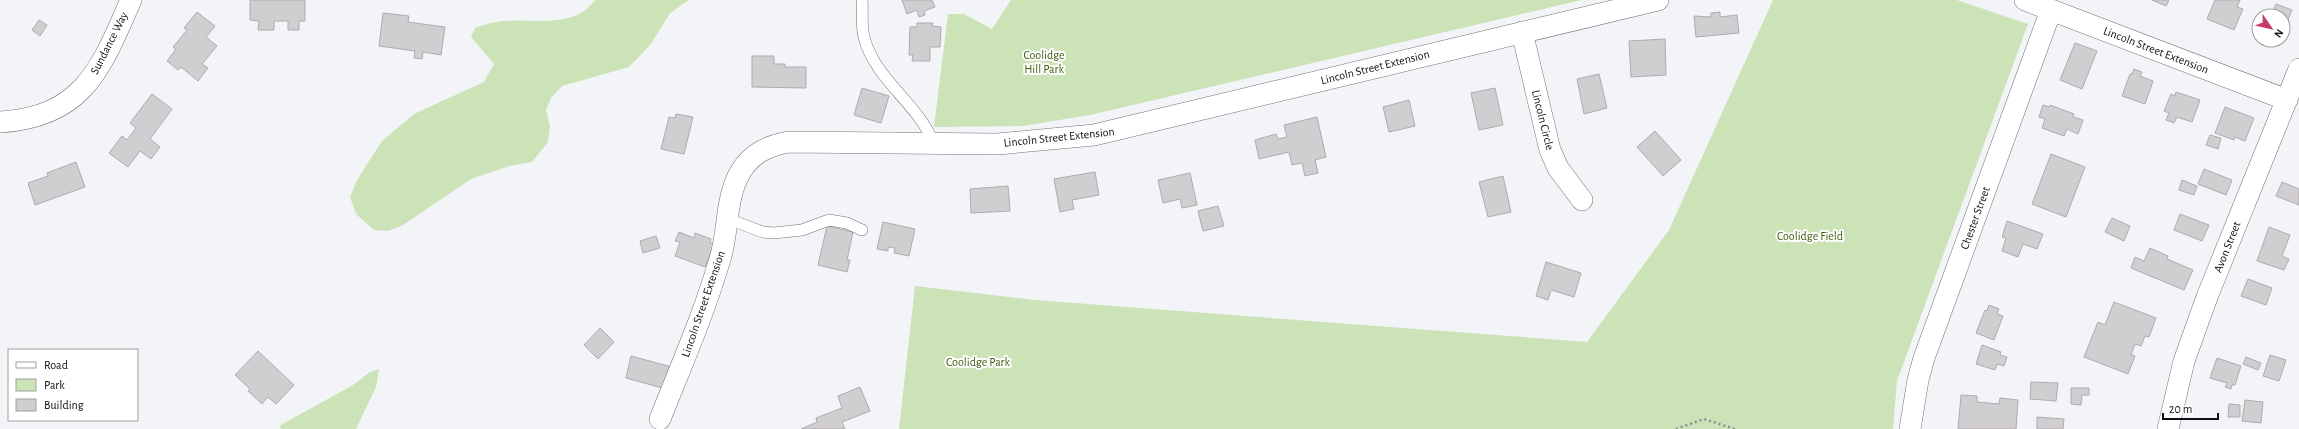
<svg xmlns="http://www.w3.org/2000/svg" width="2299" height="429" font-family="'Alegreya Sans',sans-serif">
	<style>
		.green { fill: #cce2b7 }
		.building { fill: #d1ced1; stroke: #aeabae }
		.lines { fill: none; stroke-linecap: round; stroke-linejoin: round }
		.service-casing { stroke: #707275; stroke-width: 12 }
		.minor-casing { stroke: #707275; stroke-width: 22 }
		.path { stroke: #8c8e90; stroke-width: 2.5; stroke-dasharray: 2 3; stroke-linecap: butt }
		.service { stroke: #fff; stroke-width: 11 }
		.minor { stroke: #fff; stroke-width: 21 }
		.labels { text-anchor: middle; stroke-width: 4; stroke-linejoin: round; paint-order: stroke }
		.street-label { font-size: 12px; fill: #0f1011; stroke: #fff }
		.park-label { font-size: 12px; fill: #3e5d0f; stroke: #fff }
	</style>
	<rect width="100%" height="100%" fill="#f2f4f7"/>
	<path class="green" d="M595,0H689L670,13L651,44L629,67L562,86L551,98L546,110L550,126L548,142L532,162L509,166L471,179L403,225L388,231L374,230L356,214L350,197L357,180L382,141L414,114L484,82L494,64L471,37L475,28C481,26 489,23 496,22C528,16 572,32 595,0Z
		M1011,0H1582L1090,115L1023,126L934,127L948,14H964L992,29Z
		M1773,0H1957L2028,24L1897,381L1893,429H899L915,286L1035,300L1587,342L1669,230Z
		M379,369L376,387L356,429H281L279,426L353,385L370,372Z"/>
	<path class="building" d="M250,0H305V21H299V30H288V21H274V30H258L259,21L250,20Z
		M902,0H932L935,7L924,11L925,15L919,17L917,10L907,14Z
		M2152,0H2169L2166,6Z
		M2215,0H2240L2237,7L2243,9L2234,30L2207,19Z
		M2276,4L2292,10L2283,32V16H2271Z
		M197,12L215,26L206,37L217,46L202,64L208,68L198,81L181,67L178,70L167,61L176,49L173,47L187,30L184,28Z
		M1720,12V17L1737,15L1739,33L1696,37L1694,16L1711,17V13Z
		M383,13L409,16L408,22L445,27L441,55L423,52L422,59L414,58L415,51L379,46Z
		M39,20L47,25L40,36L32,30Z
		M917,23H933L932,26L941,27L940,47H930V61H912L913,55H909L910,27H917Z
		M1665,39L1666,75L1631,77L1629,41Z
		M2075,43L2097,51L2082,89L2060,80Z
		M752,56H774V64H785V67H806V88L752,87Z
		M2134,69L2142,72L2140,76L2153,81L2145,104L2122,96L2130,74H2132Z
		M1599,74L1607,108L1584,114L1577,79Z
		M862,88L889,96L881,123L854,115Z
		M1495,88L1503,125L1479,130L1471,93Z
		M2176,92L2200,100L2192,122L2177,117L2174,123L2166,120L2169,113L2164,111L2171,94L2175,96Z
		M152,94L172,109L150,139L160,147L151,159L140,151L128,167L109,153L122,136L127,140L136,128L130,123Z
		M1409,100L1415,126L1389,132L1383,107Z
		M2043,105L2049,107L2050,105L2074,114L2073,117L2083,120L2078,134L2067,129L2064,136L2042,128L2045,119L2039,117Z
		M2225,107L2254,118L2245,141L2235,137L2234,140L2215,133Z
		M676,114L693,117L684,154L661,149L669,117L675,118Z
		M1317,117L1326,157L1315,160L1318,173L1305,176L1302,163L1292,165L1289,152L1259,159L1255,140L1276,134L1278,139L1287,137L1284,125Z
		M1655,131L1681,160L1663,176L1637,147Z
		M2210,135L2221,138L2218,149L2206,145Z
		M2051,154L2085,167L2066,217L2032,204Z
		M76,162L85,187L35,205L28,183L48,176L47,173Z
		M2204,169L2232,180L2226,195L2198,184Z
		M1095,172L1099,195L1072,200L1074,209L1060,212L1054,179Z
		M1190,173L1197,205L1182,208L1180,199L1163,203L1158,180Z
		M1503,176L1511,212L1488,217L1479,182Z
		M2182,180L2197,186L2194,195L2179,190Z
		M2282,182L2299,189V205L2276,196Z
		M1008,186L1010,211L971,213L970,189Z
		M1218,206L1224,226L1203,231L1198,211Z
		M2180,214L2209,225L2202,241L2174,230Z
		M2112,218L2130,226L2124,241L2105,232Z
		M2007,221L2043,234L2037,249L2023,244L2018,257L2002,251L2006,238L2002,237Z
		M883,222L915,229L909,256L894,253L895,248L888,247V251L877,249Z
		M827,226L853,232L847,260H850L847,272L818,265Z
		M2269,227L2290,235L2282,256L2289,259L2284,270L2257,261Z
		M679,232L694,238L695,233L711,239L710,243L714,244L705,267L675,256L680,242L675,241Z
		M656,236L660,248L643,253L640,241Z
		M2150,248L2168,256L2167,259L2193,270L2184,290L2131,268L2135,257L2144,261Z
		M1546,262L1581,273L1574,297L1551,290L1548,300L1536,296Z
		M2248,279L2272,288L2266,305L2241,296Z
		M2114,302L2156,318L2149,337L2145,336L2141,346L2135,344L2131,355L2135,356L2128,374L2084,357L2098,322L2105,325Z
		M1989,305L1999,309L1997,314L2003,316L1994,340L1976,333L1985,310L1987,311Z
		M600,328L614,342L598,359L584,345Z
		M1982,345L2001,352L2000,355L2007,357L2004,366L1997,364L1995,370L1976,364Z
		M258,351L294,385L276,404L268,397L262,404L248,391L250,389L235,375Z
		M2270,355L2286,360L2279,381L2263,376Z
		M631,356L672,367L666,389L626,378Z
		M2246,357L2261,363L2258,370L2243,364Z
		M2217,358L2241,366L2235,385H2232L2231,389L2225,387L2227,383L2210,378Z
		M2031,382L2058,383L2056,401L2030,399Z
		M860,387L870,411L842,422L845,429H801L817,422L816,418L842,408L838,396Z
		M2071,388H2089V395H2082L2081,405L2071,404Z
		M1961,395L1977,396V402L1999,404L2000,398L2018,400L2016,429H1958Z
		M2245,400L2263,402L2261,423L2242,421Z
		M2229,404L2240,405V417H2228Z
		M2037,417L2064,419L2063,429H2037Z"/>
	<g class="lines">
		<g class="service-casing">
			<path id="service" d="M862,0C863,12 861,26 864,37C875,81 920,104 934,145
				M728,219L763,232L774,233L802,230L829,220L847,223L862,230"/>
		</g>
		<g class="minor-casing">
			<path id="minor" d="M2025,0L2287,100
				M1522,32L1550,150L1558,168L1582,200
				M0,122C84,117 101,68 131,0
				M660,419C681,366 704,314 720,259C729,231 725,197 741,171C752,153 768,146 788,142L998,144L1094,135L1658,0
				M1910,429L1918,380L1924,358L2051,10
				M2168,429L2184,361L2207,297L2299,69"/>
		</g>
		<path class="path" d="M1676,429L1704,419L1735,429"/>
		<use href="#service" class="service"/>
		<use href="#minor" class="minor"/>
	</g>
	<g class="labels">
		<g class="street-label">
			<text transform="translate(109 43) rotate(-63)" y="4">Sundance Way</text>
			<text transform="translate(2156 50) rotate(21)" y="4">Lincoln Street Extension</text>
			<text transform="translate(1375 67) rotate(-14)" y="4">Lincoln Street Extension</text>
			<text transform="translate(1543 120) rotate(76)" y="4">Lincoln Circle</text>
			<text transform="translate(1059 137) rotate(-6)" y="4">Lincoln Street Extension</text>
			<text transform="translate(1975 218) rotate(-70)" y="4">Chester Street</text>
			<text transform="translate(2227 247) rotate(-68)" y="4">Avon Street</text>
			<text transform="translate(703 304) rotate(-71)" y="4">Lincoln Street Extension</text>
		</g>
		<g class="park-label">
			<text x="1044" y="59">Coolidge<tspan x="1044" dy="14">Hill Park</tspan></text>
			<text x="1810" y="240">Coolidge Field</text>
			<text x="978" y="366">Coolidge Park</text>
		</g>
	</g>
	<rect x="8" y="349" width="130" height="72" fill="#ffffff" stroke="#9f9fa0"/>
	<rect x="16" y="362" width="20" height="6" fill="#ffffff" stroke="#9f9fa0"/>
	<text x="44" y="369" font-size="12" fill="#0f1011">Road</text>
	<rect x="16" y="379" width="20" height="12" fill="#cce2b7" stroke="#9f9fa0"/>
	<text x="44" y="389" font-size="12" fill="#0f1011">Park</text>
	<rect x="16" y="399" width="20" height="12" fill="#d1ced1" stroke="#9f9fa0"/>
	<text x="44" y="409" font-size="12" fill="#0f1011">Building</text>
	<g transform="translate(2271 28) rotate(124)"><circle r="19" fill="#ffffff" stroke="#9f9fa0"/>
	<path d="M0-3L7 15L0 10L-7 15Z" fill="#c63a6c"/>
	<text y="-6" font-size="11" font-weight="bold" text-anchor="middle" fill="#0f1011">N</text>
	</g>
	<path d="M2163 413v6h55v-6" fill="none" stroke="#0f1011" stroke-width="2"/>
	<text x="2169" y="413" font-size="12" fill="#0f1011" stroke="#ffffff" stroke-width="3" paint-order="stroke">20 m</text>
</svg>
